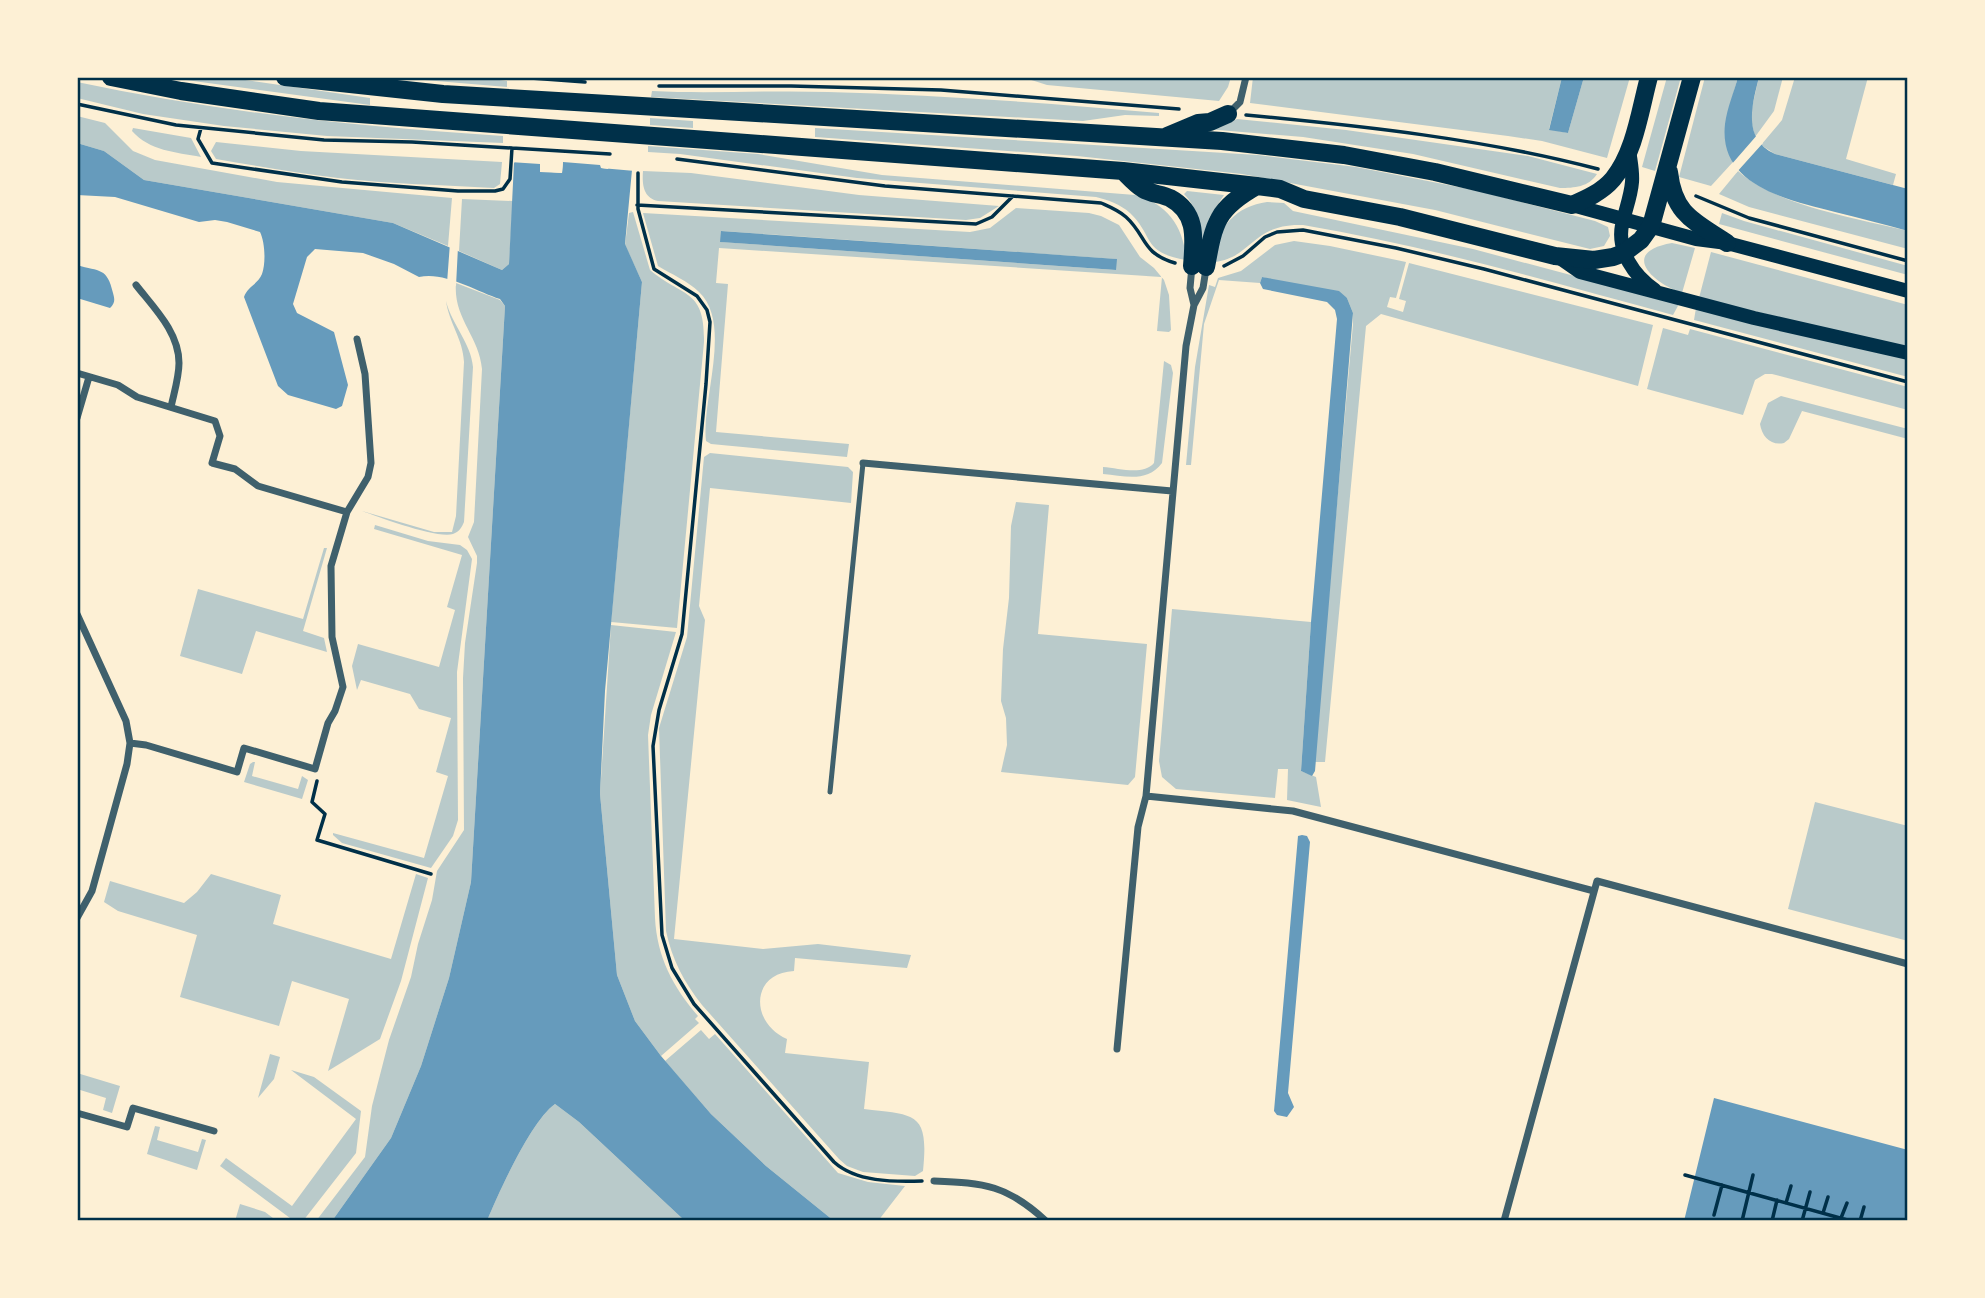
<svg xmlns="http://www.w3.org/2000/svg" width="1985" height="1298" font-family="Overpass,sans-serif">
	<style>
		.green { fill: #b9caca; fill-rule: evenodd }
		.water { fill: #669bbc }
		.pier { fill: #fdf0d5 }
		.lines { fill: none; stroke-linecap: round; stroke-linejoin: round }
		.path { stroke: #003049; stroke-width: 3.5 }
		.service { stroke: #3f606c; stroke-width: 5 }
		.minor { stroke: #3f606c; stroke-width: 7 }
		.secondary { stroke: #003049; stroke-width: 14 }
		.primary { stroke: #003049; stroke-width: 18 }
		.neatline { fill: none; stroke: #003049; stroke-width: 2.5 }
	</style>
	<rect width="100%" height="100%" fill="#fdf0d5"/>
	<path class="green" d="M164,77H224L370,98V105Z
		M389,77H477L507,81V87Z
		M1022,77H1231L1228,87L1219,101L1047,85Z
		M1253,77H1562L1549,129L1568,133L1584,77H1630L1607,158L1542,141L1508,136L1250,103Z
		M1667,77H1681L1655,171L1642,167Z
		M1705,77H1738C1729,110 1721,128 1733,162L1711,186L1679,177Z
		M1759,77H1783L1774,111L1755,137L1750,116Z
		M1795,77H1868L1846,159L1896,174L1893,185L1775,154L1761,145L1782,120Z
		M77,82C218,112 360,127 503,136V143L327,136L224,126L143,114L77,98Z
		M652,91C710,94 769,90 828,92C939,95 1049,103 1159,113V116L1125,115L1083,121L651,97Z
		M77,116L105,123L133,151L155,160L277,182L452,198L448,246L393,223L144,180L104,151L77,143Z
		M650,118L693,121V128L650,125Z
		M1237,119L1346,130L1528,156L1597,174C1589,187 1574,188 1560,188L1413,154L1303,137L1206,129L1219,128Z
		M133,128L191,138L201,157C175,152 150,151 132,131Z
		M815,128L1258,155L1356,167L1479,191L1595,221L1608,227L1610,236L1604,246L1590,249L1435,210L1242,174L1077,156L815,137Z
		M216,142L301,151L502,162L500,184L494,188C442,185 390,184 338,178C297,173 257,166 216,159L211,151Z
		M648,146L758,154L882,175L1135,195C1168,204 1184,227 1186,260C1141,252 1155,237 1130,213C1120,204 1108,200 1096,197L857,178L680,154L648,152Z
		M643,171L691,173L859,195L999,206L980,218L966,220L658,201C643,198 642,184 643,171Z
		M1738,171C1777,206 1857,218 1908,231V249L1749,207L1719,194Z
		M1187,191L1224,195L1209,218L1202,261C1201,236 1203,214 1184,194Z
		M462,199L513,201L509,264L502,270L459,251Z
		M1267,202L1284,203L1293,211L1473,249L1679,304L1673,315C1551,282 1428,246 1303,225C1253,223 1253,257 1215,262C1214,230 1235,206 1267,202Z
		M1016,208L1089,213L1101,216L1119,225L1140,257L1154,268L1164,280L1169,295L1171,330L1169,332L1157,331L1162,277L719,248L716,283L728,284L716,432L849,444L847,457L711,444L706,441C701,400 733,324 699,292C688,281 671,274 658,266L643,213L970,232L990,228ZM722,231L1116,259V270L721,242Z
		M633,212L650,270C683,298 705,288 704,342L677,628L611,622L642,282L625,245L629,213Z
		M1722,213L1744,221L1908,266V275L1719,224Z
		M1294,241L1330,246L1406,262L1396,298L1390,297L1387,307L1403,312L1406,301L1399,299L1409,263L1653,325L1638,386L1381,314L1366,326L1325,762H1314L1353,324V313L1347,298L1262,277L1260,283L1219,280L1204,324L1191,465H1186L1195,367L1209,285L1215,287L1218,278L1241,271L1275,245Z
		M1672,243L1695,248L1682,293C1651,282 1620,252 1672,243Z
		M1711,252L1908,305V348L1699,298Z
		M456,283L500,300L505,306L471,882L449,978L421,1066L391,1138L332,1221H316L365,1157L372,1106L389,1040L411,977L418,944L432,900L437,871L464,830L463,678L465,643L477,563V556L468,537L474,522L482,369C479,336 453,318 456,283Z
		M446,301C452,325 471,343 473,367L464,522C462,527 459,532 453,534C437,539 379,517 362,511L434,532H452L456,516L464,362C463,339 449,323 446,301Z
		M1696,308L1908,359V377L1698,321L1694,320Z
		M1663,328L1688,335L1690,329L1908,387V410L1772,374H1765L1755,380L1743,415L1647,389Z
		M1164,361L1171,365L1173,373L1162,463C1147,483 1125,476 1103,474V467C1119,468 1143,476 1154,463Z
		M1781,396L1908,429V439L1802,411L1789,439L1784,443C1771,446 1762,437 1760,424L1768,403Z
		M710,453L848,467L853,472L851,503L710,488L699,606L705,620L674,939L763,949L818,944L911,955L907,968L795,958L794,971C750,973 750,1023 787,1039L785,1053L869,1062L864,1109C916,1115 929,1112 923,1171L915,1176L863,1172L847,1166L839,1159L702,1005C684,982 672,960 666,931L659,728L687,637L704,457Z
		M1016,502L1049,505L1038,634L1147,644L1135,777L1128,785L1001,772L1007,745L1006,718L1001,701L1003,649L1009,598L1011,526Z
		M375,525L428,541L460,545L467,550L472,559L457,672L458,820L453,836L431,868L342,843L333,835V833L424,858L448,776L436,772L451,718L419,709L410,694L361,680L357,690L352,666L358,644L439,667L455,610L447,607L462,555L374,529Z
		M324,548H327L303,631L324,638L327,652L256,631L242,674L180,656L198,589L303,619Z
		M1172,609L1311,622L1301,771L1316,777L1321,807L1287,800L1288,769H1278L1275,798L1176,789L1162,777L1159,761Z
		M611,625L676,632L651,715L648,735L655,918C657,957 673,987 698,1016L695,1019L699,1023L661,1056L635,1021L617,975L600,794Z
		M253,762H255L252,776L298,789L302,776L308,780L302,799L244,782L250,764Z
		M1815,802L1908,826V941L1788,909Z
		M211,874L281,895L273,924L391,959L416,874L428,878L401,981L380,1039L328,1071L349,999L292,981L279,1026L180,997L197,935L118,911L104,902L110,881L184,903L197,892Z
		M701,1030L709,1039L715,1034L838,1173L868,1182L905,1186L878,1221H834L766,1166L711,1114L665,1061Z
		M270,1054L280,1057L274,1079L258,1098Z
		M291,1070L314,1077L361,1111L356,1153L303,1221H294L220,1166L226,1158L292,1206L356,1119Z
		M77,1073L120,1086L112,1113L103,1110L106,1098L77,1089Z
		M555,1104L579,1122L685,1221H487C499,1192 531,1121 555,1104Z
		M155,1126L160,1127L157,1140L198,1152L202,1139L206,1140L197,1170L147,1154Z
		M240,1204L265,1212L277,1221H235Z"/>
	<path class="water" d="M1562,77H1584L1568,133L1549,130Z
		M1738,77H1759C1752,105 1742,139 1775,154L1908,189V231C1884,224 1859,218 1835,212C1790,200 1718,187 1725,124C1727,108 1734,92 1738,77Z
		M604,106L601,168L608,169L633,117L632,170L625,244L642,282L605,691L600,794L617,975L635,1021L661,1056L711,1114L766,1166L834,1221H685L579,1122L555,1104C531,1121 499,1192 487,1221H332L391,1138L421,1066L449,978L471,882L505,306L500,299C476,291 444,271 419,277L394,264L363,253L315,249L307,257L293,304L297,313L334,332L348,385L342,406L336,409L288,395L278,386L244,297C247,287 258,284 262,274C266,263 265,242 260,232L227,222L215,220L199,222L115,197L77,195V143L104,151L144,180L393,223L502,270L509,264L514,163L543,114L540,171L562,173L563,162Z
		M721,231L1117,259L1116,270L720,242Z
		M77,265C100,272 107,267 113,293C115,300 115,303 110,308L77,298Z
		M1262,277L1339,291L1347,298L1353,313L1315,771L1312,776L1301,771L1311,622L1337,319L1335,310L1327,302L1263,289L1260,283Z
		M1302,835L1307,836L1310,842L1288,1093L1294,1107L1287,1117L1277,1115L1274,1111L1298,836Z
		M1714,1098L1908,1150V1221H1684Z"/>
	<path class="pier" d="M517,77H549L544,168L558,170L565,77H610L605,165L611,77H641L635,171L601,168L600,165L563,162L562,173L540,172V164L510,162Z
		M1758,134L1763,143L1736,173L1731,165Z
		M450,243L458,247L456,286L447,283Z"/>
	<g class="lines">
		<path class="path" d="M517,77L585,82
			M659,86H791L941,90L1179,109
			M77,104L176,125L324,140L412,142L610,154
			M1246,115C1363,126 1484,139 1598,169
			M201,128L198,139L212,163L342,182L458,191H495L503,189L510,179L512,148
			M677,159L885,186L1101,203C1110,207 1118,210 1126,217C1147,236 1141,253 1175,263
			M638,173V209L654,269L697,296L707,310L710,322L706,384L682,634L659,710L653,746L662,935L672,968L694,1004L834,1162C856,1182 893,1182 922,1181
			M1696,196L1749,218L1908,261
			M637,205L976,224L992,217L1013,196
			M1224,266L1243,256L1265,237L1277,232L1303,230L1396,248L1484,269L1908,382
			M317,781L312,802L325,814L317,840L431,874
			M1685,1175L1851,1221
			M1786,1203L1791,1186
			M1823,1213L1828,1197
			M1714,1215L1722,1185
			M1841,1218L1847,1203
			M1742,1221L1753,1175
			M1772,1221L1777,1200
			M1802,1221L1810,1192
			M1860,1221L1864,1207"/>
		<path class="service" d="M830,792L863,463"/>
		<path class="minor" d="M1229,113L1240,102L1246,77
			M1192,266L1190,288L1194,305
			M136,285C154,308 179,332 179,363C179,377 174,393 171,407
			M77,373L118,385L137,397L215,421L220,436L212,463L235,469L258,486L347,512
			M77,418L89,377
			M863,463L1172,491
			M77,614L126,721L130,743L127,764L92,891L77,918
			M130,743L146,745L237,772L244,748L315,769L328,723L335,711L343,687L332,637L331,566L347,512L368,477L371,463L365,374L357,339
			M1146,796L1293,811L1594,891
			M1117,1049L1138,827L1146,796L1186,346L1194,305L1203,288L1206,269
			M77,1113L127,1127L133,1108L214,1131
			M934,1181C985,1183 1007,1185 1046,1221
			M1504,1221L1597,881L1908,964"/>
		<path class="secondary" d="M1629,149C1630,159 1633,171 1632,182C1631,196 1625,211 1622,225C1617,251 1634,276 1655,290
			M1572,205L1696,239L1727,243L1908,291
			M1557,256L1580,272L1754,318L1908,353"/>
		<path class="primary" d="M111,77L181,91L319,111L1123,171L1257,186L1280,189L1304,199L1400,217L1555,256L1594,260L1613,257L1624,253L1641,240L1651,226L1692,77
			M285,77L443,94L1222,141L1344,155L1435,172L1572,205C1586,199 1602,192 1613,179C1635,152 1640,110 1649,77
			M1167,136L1198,123L1210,122L1228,114
			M1123,171C1129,177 1136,185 1143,189C1151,194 1162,194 1170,198C1198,213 1194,239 1192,266
			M1669,172C1674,215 1694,221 1727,243
			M1206,267C1214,223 1216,209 1257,186"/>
	</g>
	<rect width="1985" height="1298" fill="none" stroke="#fdf0d5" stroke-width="158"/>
	<rect x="79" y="79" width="1827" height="1140" class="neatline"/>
</svg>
